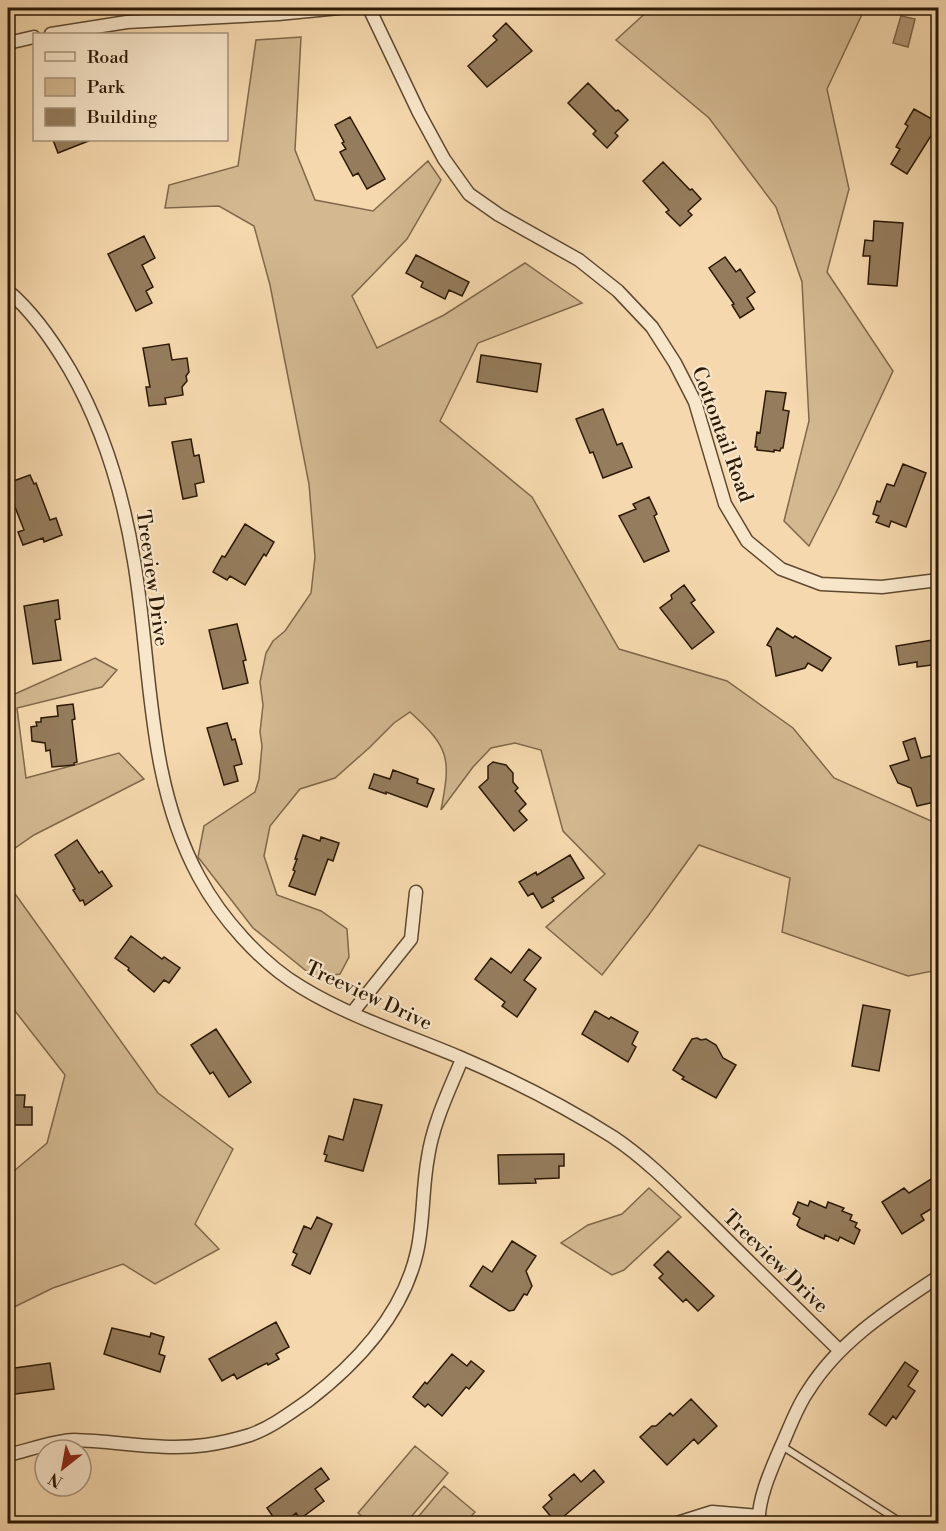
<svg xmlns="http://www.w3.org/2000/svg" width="946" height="1531" font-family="'Libre Bodoni',serif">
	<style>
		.green { fill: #d3b890; stroke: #80684a; stroke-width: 1.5 }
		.water { fill: #b19774; stroke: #7c6548; stroke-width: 1.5 }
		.building { fill: #957c5c; stroke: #2c1905; stroke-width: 1.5 }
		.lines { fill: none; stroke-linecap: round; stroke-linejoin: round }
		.service-casing { stroke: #5e492f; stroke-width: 9 }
		.minor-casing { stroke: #5e492f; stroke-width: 15 }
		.service { stroke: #f8e6ca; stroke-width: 6 }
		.minor { stroke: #f8e6ca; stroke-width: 12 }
		.labels { text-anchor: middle; stroke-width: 4.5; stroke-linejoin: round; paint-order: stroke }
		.street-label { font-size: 20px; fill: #2c1905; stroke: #f8e6ca }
	</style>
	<rect width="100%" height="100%" fill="#f5d8ad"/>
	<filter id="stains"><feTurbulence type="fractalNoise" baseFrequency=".00333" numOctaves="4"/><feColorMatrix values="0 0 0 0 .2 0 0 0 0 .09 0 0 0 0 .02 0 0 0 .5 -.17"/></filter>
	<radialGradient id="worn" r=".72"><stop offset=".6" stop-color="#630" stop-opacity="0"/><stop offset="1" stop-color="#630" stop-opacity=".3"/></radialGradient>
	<path class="green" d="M651,8H865L827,89L849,189L827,272L893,371L838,489L809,546L784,521L809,421L802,282L776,207L709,118L616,40Z
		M301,37L295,150L315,200L373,211L428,161L441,180L407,239L352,296L377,348L444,315L525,263L582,303L478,343L440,421L532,497L619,649L727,681L793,728L834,778L938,824V970L908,976L782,932L790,878L699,845L648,916L602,975L546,927L605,874L563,831L541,750L515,743L491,748L473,767L441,810C451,758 450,748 410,712L394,723L369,748L335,778L300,789L270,826L264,856L277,895L321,911L347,929L349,957L340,974L315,978L253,928L198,857L204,826L255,792L259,779L262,746L260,732L263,705L260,682L266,653L273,641L285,631L311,593L315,557L309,484L270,285L254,226L219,206L165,208L169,185L238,166L256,40Z
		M95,658L117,670L102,687L17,708L26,778L119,753L144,779L34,835L8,853V697Z
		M8,884L158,1093L233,1149L195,1224L219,1249L155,1284L123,1264L53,1288L8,1310V1176L47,1143L65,1075L8,1002Z
		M649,1188L681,1217L624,1270L612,1275L561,1243L588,1225L622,1214Z
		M415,1446L448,1473L406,1523H370L358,1513Z
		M444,1486L475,1512L465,1523H413Z"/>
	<path class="water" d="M901,16L915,19L908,47L893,43Z"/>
	<path class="building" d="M506,23L532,51L487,87L468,66L497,40L493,36Z
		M588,83L616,111L618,110L628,120L615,133L618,136L607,148L593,134L596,131L568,103Z
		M914,109L939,123L907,174L891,164L900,149L896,147L908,126L905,124Z
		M350,117L385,179L367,189L358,173L353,176L340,152L346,149L342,143L344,142L335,125Z
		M53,140H91L58,153Z
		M663,162L690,190L692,189L701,199L688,211L692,215L680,226L666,212L669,210L643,181Z
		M874,221L903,223L897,286L868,284L870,256H863L865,240L873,241Z
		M144,236L155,258L142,265L153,287L146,291L152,303L136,311L108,254Z
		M416,255L469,282L462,296L449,290L445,299L421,287L423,282L406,273Z
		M725,257L736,272L740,269L755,292L747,298L754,309L740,318L732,305L734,304L709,268Z
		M169,344L172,360L187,358L189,372L186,376L187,381L182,387L183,395L165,398L166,404L149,406L146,387H150L143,348Z
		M481,355L541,364L537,392L477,382Z
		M766,391L786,393L783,410L789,411L783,448H781L780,451L774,450V452L757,450V447H755L757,432L760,433Z
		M603,409L617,445L622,443L632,467L603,478L593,452L590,453L576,419Z
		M191,439L194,456L199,455L204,482L195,484L197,496L183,499L172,442Z
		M903,464L926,473L906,527L891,521L889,527L876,522L879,516L873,514L877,501L880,502L887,484L894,486Z
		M30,475L34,484L36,483L50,520L56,518L62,535L44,542L43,538L23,545L18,532L24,530L15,507L10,508L8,501V494L12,493L8,483Z
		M649,497L657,514L654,516L669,551L644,562L619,516L636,509L633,504Z
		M245,524L274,542L266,556L264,554L245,585L230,576L227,580L213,572L222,556L225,557Z
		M684,585L695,600L691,603L714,632L692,649L660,608L672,599L671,595Z
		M58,600L60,619L55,620L61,660L33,664L24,606Z
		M237,624L246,660L243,661L248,683L223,689L209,630Z
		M777,628L793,638L795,636L831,658L822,671L808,663L805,668L776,676L771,647L767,645Z
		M939,639V664L917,667V662L899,665L896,646Z
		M73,704L75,719L72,720L77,762L74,763V765L52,767L50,750L46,751L45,743L32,741L31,727L37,726L36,722H41V718L58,716L57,706Z
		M227,723L232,740L235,739L242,764L234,766L238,781L224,785L207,728Z
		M915,738L921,758L934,755L939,769V801L917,806L911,788L898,783L890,766L909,760L903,742Z
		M493,762L506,765L513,773V782L518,788L515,791L526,804L519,811L527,820L514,831L479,787L488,779V766Z
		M393,770L418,779L417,783L434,789L427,807L386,792V794L369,788L374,774L390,779Z
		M303,835L320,841L321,837L339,843L333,861L328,859L315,895L289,886L295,871L293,870L297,859H295Z
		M77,840L99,873L102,871L112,886L85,905L83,900L80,901L73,890L75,889L55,855Z
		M570,855L584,878L552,898L554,901L542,908L533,893L528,896L519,882L536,872L537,875Z
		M131,936L162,959L164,957L180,968L169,983L164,980L154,992L128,970L129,968L115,958Z
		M529,949L541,958L524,980L536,989L517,1017L502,1006L505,1002L475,979L491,958L511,973Z
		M863,1005L890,1010L879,1071L852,1066Z
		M595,1011L609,1019L611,1017L638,1032L632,1044L636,1047L628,1062L582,1034Z
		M216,1029L251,1082L229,1097L213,1072L210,1074L191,1045Z
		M697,1038L701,1040L706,1039L716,1045L723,1058L736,1065L716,1098L682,1079L684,1077L673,1070L692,1039Z
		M8,1095H25L24,1107H32V1125H8Z
		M354,1099L382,1105L363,1171L325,1161L327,1155L324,1154L329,1136L343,1140Z
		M564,1154V1166H559V1178L535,1179L536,1183L499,1184L498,1155Z
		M939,1174V1204L921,1215L924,1220L902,1234L882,1202L904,1188L909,1193Z
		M810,1201L826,1208L828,1202L844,1208L842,1211L852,1215L850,1220L857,1223L855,1227L860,1230L854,1244L840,1237L838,1241L825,1235L824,1239L800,1228L797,1225L800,1218L793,1214L798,1202L808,1206Z
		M317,1217L332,1224L310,1274L292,1265L297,1254L293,1252L304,1226L311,1229Z
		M512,1241L536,1256L526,1271L532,1286L527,1295L524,1294L514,1310L509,1311L470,1286L483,1266L492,1272Z
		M668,1251L714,1296L698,1311L686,1299L683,1302L659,1278L663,1274L654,1265Z
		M276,1322L289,1347L276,1354L279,1359L268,1365L267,1363L259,1367L237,1379L234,1374L222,1381L209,1359Z
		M112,1328L150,1337L151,1333L164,1337L159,1354L165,1356L160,1372L104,1354Z
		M452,1354L467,1366L471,1361L484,1371L469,1389L466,1387L442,1416L428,1404L425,1407L413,1397L425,1382L427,1384Z
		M905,1362L918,1371L908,1386L915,1391L896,1419L893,1416L886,1426L869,1414Z
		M50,1363L54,1389L8,1395V1369Z
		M691,1399L717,1426L698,1444L694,1439L667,1465L640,1437L652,1426H656L670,1413L673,1416Z
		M321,1468L329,1479L315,1489L324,1501L300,1519L296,1513L282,1524H278L267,1508Z
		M594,1470L604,1482L556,1523L543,1507L552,1499L549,1495L574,1474L581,1482Z"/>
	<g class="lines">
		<g class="service-casing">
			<path id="service" d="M782,1446L899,1521L915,1522"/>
		</g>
		<g class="minor-casing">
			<path id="minor" d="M369,8L419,113L444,159L469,194L499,215L579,260L618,291L652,327L675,363L695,402L725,504L747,541L781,569L821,584L882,587L938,580
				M51,34L127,22L278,14L339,8
				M8,43L34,37
				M8,291C33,312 53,341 70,370C104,429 123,494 134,561C152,667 146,780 199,877C221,918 261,963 301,987C350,1017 407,1035 459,1057C513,1080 564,1106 613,1137C649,1161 680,1194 710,1223C753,1266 796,1308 839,1350
				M352,1013L411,939L416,892
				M8,1455C26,1451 56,1440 74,1440C118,1441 162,1451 206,1445C220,1443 237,1439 250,1435C272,1427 290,1413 309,1400C357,1363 403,1314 417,1252C424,1221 422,1189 428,1157C433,1123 449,1091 462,1059
				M674,1524L712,1512L759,1516
				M759,1524C757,1501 771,1470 780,1449C789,1430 796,1408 808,1391C839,1341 890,1309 938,1277"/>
		</g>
		<use href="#service" class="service"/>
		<use href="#minor" class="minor"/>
	</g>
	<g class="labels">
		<g class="street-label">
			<text transform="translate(723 434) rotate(70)" y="7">Cottontail Road</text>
			<text transform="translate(153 578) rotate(82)" y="7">Treeview Drive</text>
			<text transform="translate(369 995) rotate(25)" y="7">Treeview Drive</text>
			<text transform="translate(776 1261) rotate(44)" y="7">Treeview Drive</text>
		</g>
	</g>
	<rect width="946" height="1531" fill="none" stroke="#f5d8ad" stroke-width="30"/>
	<rect x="9" y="9" width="928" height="1513" fill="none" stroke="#2c1905" stroke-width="3"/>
	<rect x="15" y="15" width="916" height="1501" fill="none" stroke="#2c1905" stroke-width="1.5"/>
	<rect x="33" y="33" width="195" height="108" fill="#f8e6ca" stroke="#a6947b" stroke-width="1.5"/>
	<rect x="45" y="52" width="30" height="9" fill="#f8e6ca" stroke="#a6947b" stroke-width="1.5"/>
	<text x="87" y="63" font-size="18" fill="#2c1905">Road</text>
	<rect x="45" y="78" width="30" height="18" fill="#d3b890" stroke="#a6947b" stroke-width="1.5"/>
	<text x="87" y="93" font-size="18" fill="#2c1905">Park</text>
	<rect x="45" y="108" width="30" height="18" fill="#957c5c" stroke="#a6947b" stroke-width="1.5"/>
	<text x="87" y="123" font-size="18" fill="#2c1905">Building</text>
	<g transform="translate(63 1468) rotate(211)"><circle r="28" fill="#f8e6ca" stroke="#a6947b" stroke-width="1.5"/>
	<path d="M0-4.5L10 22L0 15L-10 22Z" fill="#8f2418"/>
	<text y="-9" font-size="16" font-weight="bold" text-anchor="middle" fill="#2c1905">N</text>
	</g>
	<rect width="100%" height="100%" filter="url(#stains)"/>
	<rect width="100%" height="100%" fill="url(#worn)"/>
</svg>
